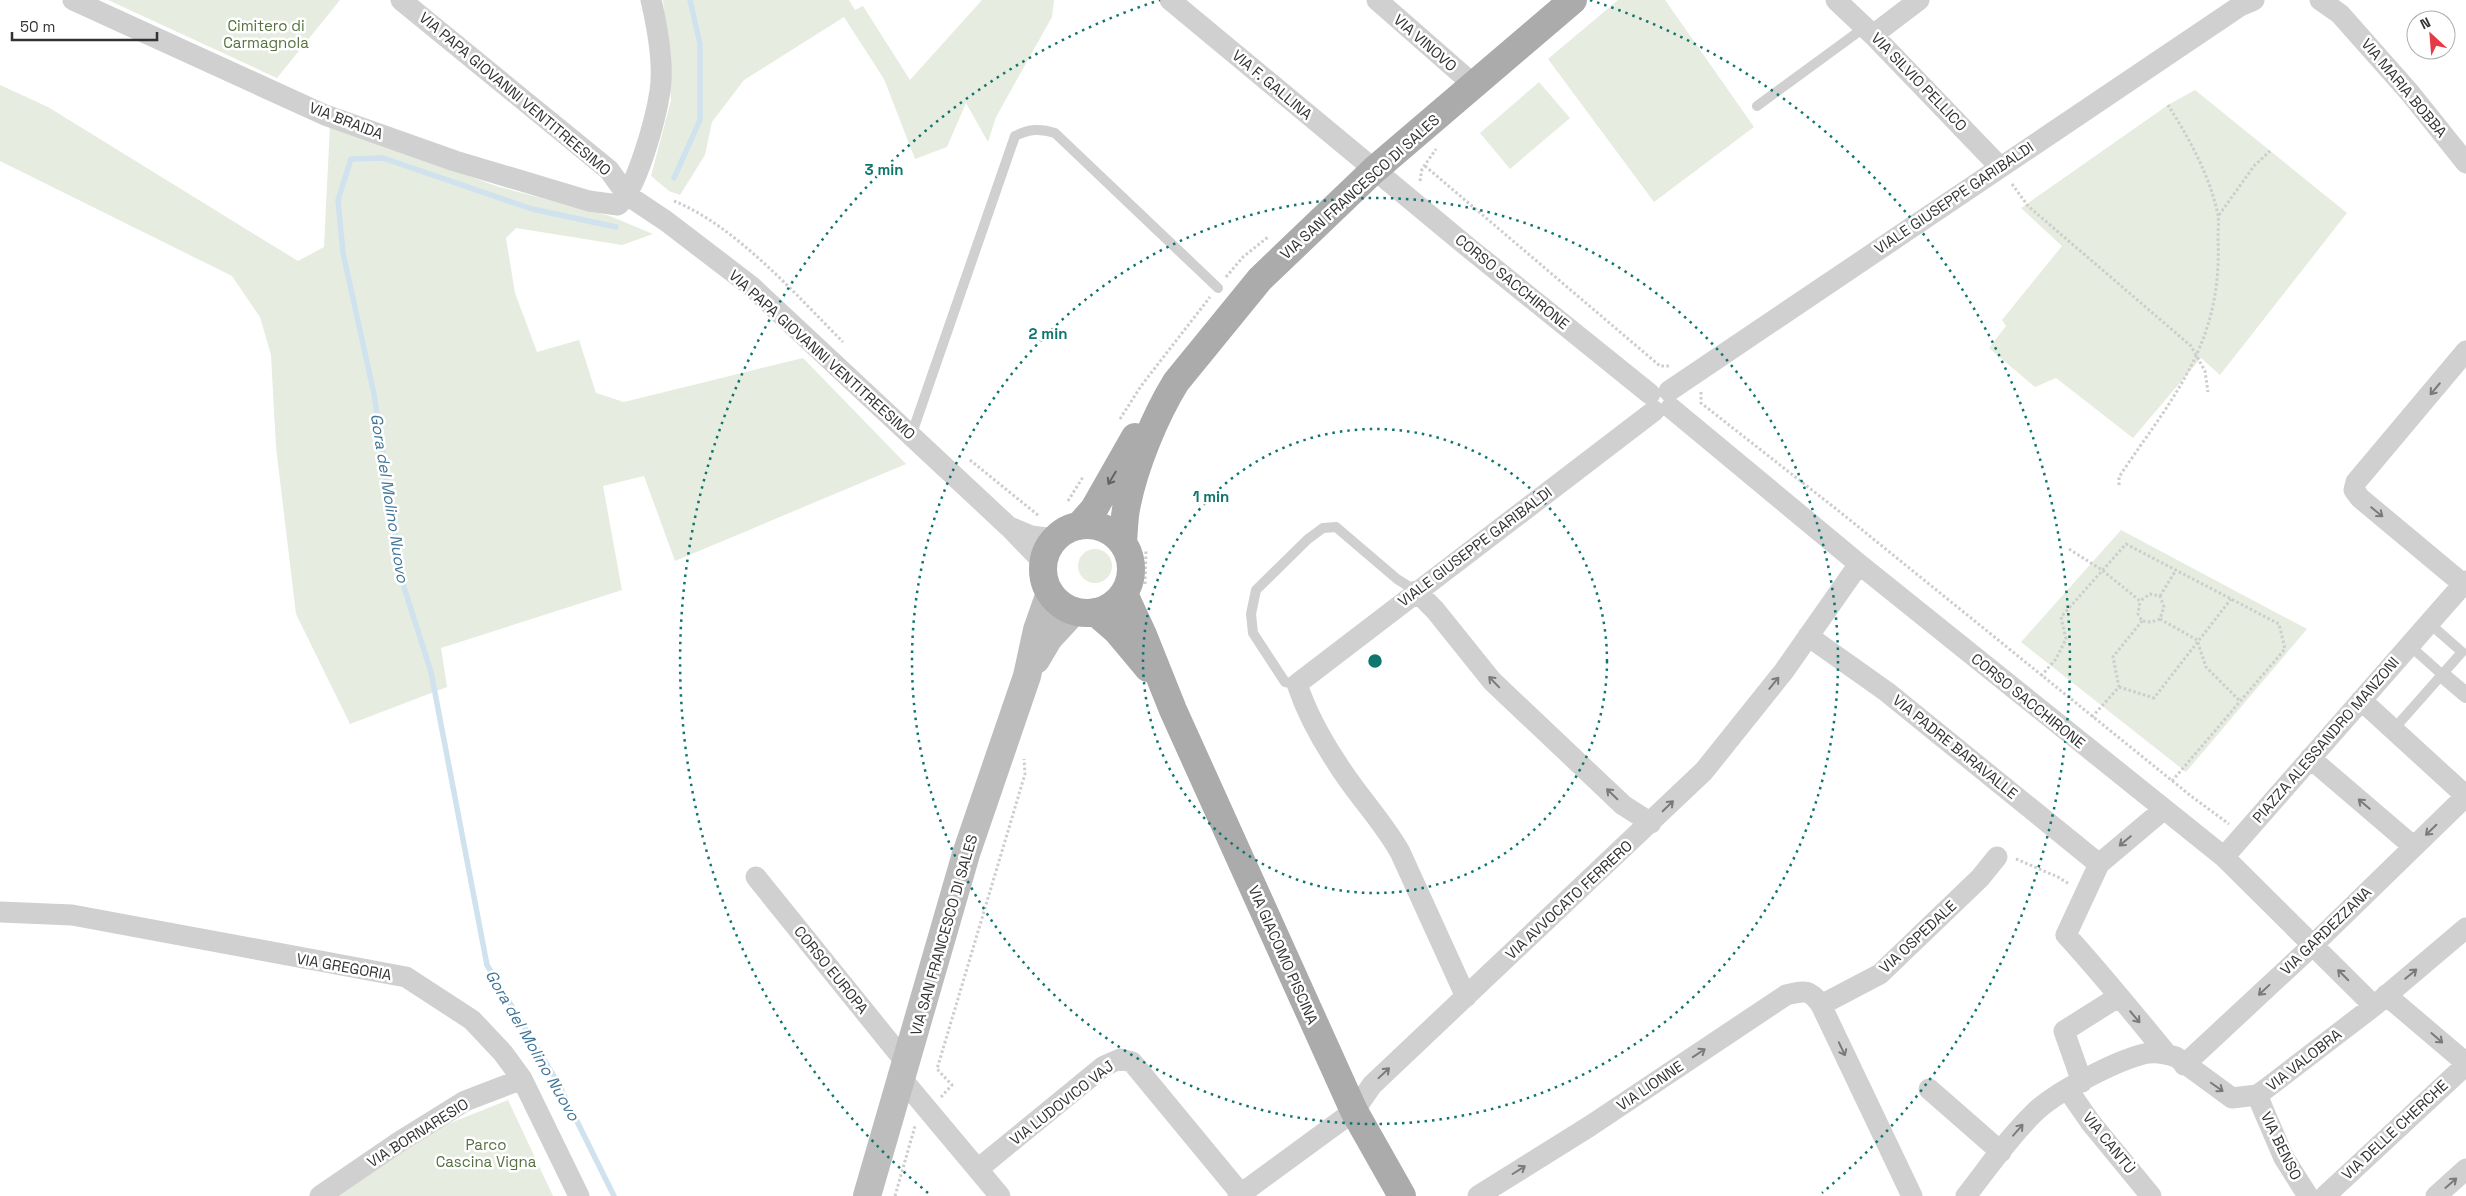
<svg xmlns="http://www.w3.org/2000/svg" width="2466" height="1196" font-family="'Space Grotesk',sans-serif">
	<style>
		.green { fill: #e6ecdf }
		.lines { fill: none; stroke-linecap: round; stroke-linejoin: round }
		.stream { stroke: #cfe2ee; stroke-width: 5.5 }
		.path { stroke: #cdcdcd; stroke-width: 3; stroke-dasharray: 2.5 2.5; stroke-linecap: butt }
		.service { stroke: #d0d0d0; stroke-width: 10 }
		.pedestrian { stroke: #d0d0d0; stroke-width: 16 }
		.minor { stroke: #d0d0d0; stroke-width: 21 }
		.secondary { stroke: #bdbdbd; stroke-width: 28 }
		.primary { stroke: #ababab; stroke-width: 28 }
		.oneway { stroke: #7a7a7a }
		.oneway2 { stroke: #636363 }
		.ring { fill: none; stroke: #0f766e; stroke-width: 2.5; stroke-dasharray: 2.5 5 }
		.labels { text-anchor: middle; stroke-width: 5; stroke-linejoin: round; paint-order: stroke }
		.park-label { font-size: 15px; fill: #56703f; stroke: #fff }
		.street-label { font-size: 15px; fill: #333; stroke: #fff }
		.water-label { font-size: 16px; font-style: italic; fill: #3f7597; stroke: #fff }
		.centre { fill: #0f766e; stroke: #fff; stroke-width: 2.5 }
		.ring-label { font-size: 15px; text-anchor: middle; font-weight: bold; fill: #0f766e; stroke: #fff; stroke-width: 5; stroke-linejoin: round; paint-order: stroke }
	</style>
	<rect width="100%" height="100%" fill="#fff"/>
	<path class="green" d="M108,0H340L277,78Z
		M663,0H849L855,10L863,6L910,80L982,0H1054L1052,17L996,117L988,142L966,103L947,147L915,159L884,79L844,17L744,80L712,122L705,155L680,195L669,191L651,176L671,100Z
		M1618,0H1665L1754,127L1654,202L1548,59Z
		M1539,82L1570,118L1510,169L1480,133Z
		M0,85L48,107L298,261L324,247L330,125L496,186L610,216L653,234L622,245L516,228L506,238L515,293L537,352L579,340L596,393L624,402L803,358L906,464L675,561L644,476L603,486L622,590L441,648L447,687L350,724L296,614L276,447L271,355L260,317L232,276L0,161Z
		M2195,90L2347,213L2220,375L2201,358L2133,438L2056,378L2035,387L1989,348L2006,326L2002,320L2062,246L2021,208L2168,105Z
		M2121,530L2307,629L2186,772L2021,642Z
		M1078 566a17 17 0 1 1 34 0a17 17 0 1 1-34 0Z
		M508,1100L553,1196H335L438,1128Z"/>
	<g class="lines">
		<path class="stream" d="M674,178L700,120V44L690,0
			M614,1196L558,1083L487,965L431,672L402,581L374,394L343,253L338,200L351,159L383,158L532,209L616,227"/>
		<path class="path" d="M1425,166L1660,366H1670
			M1420,181L1422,169L1436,149
			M2012,184L2028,206L2191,346L2205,371L2208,392
			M674,201C736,226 796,295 843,342
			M2219,215L2254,166L2270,151
			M1226,277L1243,257L1268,237
			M1701,392V403L1840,512L2191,796L2229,824
			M1120,419L1141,386L1210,297
			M970,460L1039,516
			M2119,485V477C2144,439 2173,403 2193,362C2213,322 2220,282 2218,238C2218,230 2219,222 2218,215C2210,176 2189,138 2168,105
			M1068,501L1083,477
			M2069,549L2102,570L2140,601L2150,594L2160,596L2164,607L2160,619L2151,622L2142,621L2138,614L2140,601
			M1145,584L1146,550
			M2160,596L2176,570
			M2160,619L2197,640L2206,667L2240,701
			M2041,676L2056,659L2066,639L2061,617L2126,544L2279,624L2285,649L2172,781
			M2119,687L2154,698L2231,599
			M2092,717L2119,687L2113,657L2142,621
			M2016,859L2058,877L2069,884
			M941,1097L952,1085L937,1069L1025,774L1024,759
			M895,1196L915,1126"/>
		<path class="service" d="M1757,106L1865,27
			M911,436L1015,136C1029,129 1040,128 1055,133L1218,288
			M2409,645L2446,678
			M1297,684L1285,682L1253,633L1251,614L1256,590L1308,539L1323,528L1336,527L1397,579L1416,591
			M2393,730L2462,652L2429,623"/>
		<path class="pedestrian" d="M2446,678L2466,695"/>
		<path class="minor" d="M73,0L325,115L455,161L589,201L618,205C637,189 656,118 660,91C664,65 657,26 651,0
			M401,0L609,170L627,195L666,221L751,286L1009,527L1044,563
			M1170,0L1469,248L1650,394
			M1377,0L1474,85
			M1836,0L1873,35L2000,167
			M2320,0L2340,14L2410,93L2466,163
			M1873,35L1919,0
			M1669,391L2240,6L2254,0
			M1671,408L1859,564L2224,857L2374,1006
			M1012,528L1031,536L1055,539
			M2463,584L2360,498L2354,490L2356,482L2466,351
			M1416,591L1435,610L1492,681L1623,805L1651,823
			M1808,636L1887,692L2099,864
			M2361,700L2466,796
			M2310,758L2414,847
			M2163,810L2099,864L2066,935C2101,973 2133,1013 2166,1053
			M2224,857L2466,581
			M756,877L907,1064
			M0,912L72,915L406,977L472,1020L503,1053L522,1079L579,1196
			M2386,995L2466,1063
			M1466,997L1400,852C1382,820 1356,794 1337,763C1321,739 1306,711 1297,684L1654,411
			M1821,1005L1880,974L1980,878L1997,857
			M2184,1065L2313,945L2466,796
			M902,1079L1000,1196
			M2082,1082L2064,1031L2118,997
			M1929,1089L2001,1152
			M2068,1090L2091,1123L2151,1196
			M2257,1095L2284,1158L2308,1196
			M978,1169L1104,1066L1120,1059L1132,1062L1241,1194
			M320,1196L399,1142L465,1101L522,1079
			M1238,1196L1354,1111L1372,1085L1704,771L1784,671L1859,564
			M1478,1196L1590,1126L1786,995C1804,991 1809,988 1821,1005L1912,1196
			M1966,1196C1988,1168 2009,1137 2034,1113C2055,1092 2120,1058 2149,1053C2159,1052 2167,1054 2176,1057L2232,1098L2257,1095L2263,1091L2374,1006L2466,928
			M2325,1196L2466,1065
			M2436,1196L2466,1169"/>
		<path class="secondary" d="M1036,660L1049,638L1074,611
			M867,1196L966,854L1027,676L1037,630L1050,593"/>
		<path class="primary" d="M1043 569a44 44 0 1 1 88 0a44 44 0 1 1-88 0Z
			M1079,526L1094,509L1135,437
			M1123,543C1124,530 1124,516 1127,504C1135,465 1155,416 1176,382L1260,279L1374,170L1573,0
			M1124,594L1143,635L1173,710L1354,1111L1402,1196
			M1095,612L1117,631L1148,668"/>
	</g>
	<defs><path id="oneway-shaft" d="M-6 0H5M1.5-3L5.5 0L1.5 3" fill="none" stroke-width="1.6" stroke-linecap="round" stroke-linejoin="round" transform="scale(1.25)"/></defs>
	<g class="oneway">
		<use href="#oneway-shaft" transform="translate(2435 389) rotate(130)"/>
		<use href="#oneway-shaft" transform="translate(2377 512) rotate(39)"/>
		<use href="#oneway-shaft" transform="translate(1494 682) rotate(-134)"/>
		<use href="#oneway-shaft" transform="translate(1774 683) rotate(-51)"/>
		<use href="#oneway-shaft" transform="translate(1612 794) rotate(-136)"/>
		<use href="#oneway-shaft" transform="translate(2364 804) rotate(-140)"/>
		<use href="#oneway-shaft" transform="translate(1668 806) rotate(-44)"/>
		<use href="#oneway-shaft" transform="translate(2431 830) rotate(136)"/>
		<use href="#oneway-shaft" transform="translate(2125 841) rotate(140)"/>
		<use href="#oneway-shaft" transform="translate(2411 974) rotate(-40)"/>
		<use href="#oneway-shaft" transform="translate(2343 975) rotate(-135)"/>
		<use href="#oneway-shaft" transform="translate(2264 990) rotate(137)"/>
		<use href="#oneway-shaft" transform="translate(2135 1017) rotate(50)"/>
		<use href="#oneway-shaft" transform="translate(2437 1038) rotate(41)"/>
		<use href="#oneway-shaft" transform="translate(1842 1049) rotate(65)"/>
		<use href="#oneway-shaft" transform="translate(1699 1053) rotate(-34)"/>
		<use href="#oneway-shaft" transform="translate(1384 1073) rotate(-43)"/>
		<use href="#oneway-shaft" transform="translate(2217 1087) rotate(35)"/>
		<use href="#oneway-shaft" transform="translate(2018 1130) rotate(-49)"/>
		<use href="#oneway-shaft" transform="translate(1519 1170) rotate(-32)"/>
		<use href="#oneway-shaft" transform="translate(2451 1183) rotate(-41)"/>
	</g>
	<use class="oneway2" href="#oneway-shaft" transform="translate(1112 478) rotate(121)"/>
	<g class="ring">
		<circle cx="1375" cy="661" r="232"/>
		<circle cx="1375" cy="661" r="463"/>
		<path d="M928 1193A695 695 0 0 1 1160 0M1590 0A695 695 0 0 1 1822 1193"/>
	</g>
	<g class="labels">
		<g class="park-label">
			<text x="266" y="31">Cimitero di<tspan x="266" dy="17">Carmagnola</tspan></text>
			<text x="486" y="1150">Parco<tspan x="486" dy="17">Cascina Vigna</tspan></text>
		</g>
		<g class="street-label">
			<text transform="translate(1425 43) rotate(41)" y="5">VIA VINOVO</text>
			<text transform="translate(1919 82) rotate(46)" y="5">VIA SILVIO PELLICO</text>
			<text transform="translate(1272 85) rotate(40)" y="5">VIA F. GALLINA</text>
			<text transform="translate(2404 88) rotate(50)" y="5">VIA MARIA BOBBA</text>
			<text transform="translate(515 94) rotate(40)" y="5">VIA PAPA GIOVANNI VENTITREESIMO</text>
			<text transform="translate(346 121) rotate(21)" y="5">VIA BRAIDA</text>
			<text transform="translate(1360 187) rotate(-42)" y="5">VIA SAN FRANCESCO DI SALES</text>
			<text transform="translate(1954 198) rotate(-34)" y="5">VIALE GIUSEPPE GARIBALDI</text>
			<text transform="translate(1512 282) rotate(39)" y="5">CORSO SACCHIRONE</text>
			<text transform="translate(822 355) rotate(42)" y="5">VIA PAPA GIOVANNI VENTITREESIMO</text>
			<text transform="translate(1475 547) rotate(-37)" y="5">VIALE GIUSEPPE GARIBALDI</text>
			<text transform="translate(2028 701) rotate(39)" y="5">CORSO SACCHIRONE</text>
			<text transform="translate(2326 740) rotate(-49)" y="5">PIAZZA ALESSANDRO MANZONI</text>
			<text transform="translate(1955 747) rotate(39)" y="5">VIA PADRE BARAVALLE</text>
			<text transform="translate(1569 900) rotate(-43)" y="5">VIA AVVOCATO FERRERO</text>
			<text transform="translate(2326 931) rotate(-44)" y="5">VIA GARDEZZANA</text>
			<text transform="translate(944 935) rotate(-74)" y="5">VIA SAN FRANCESCO DI SALES</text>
			<text transform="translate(1918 937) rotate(-43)" y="5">VIA OSPEDALE</text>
			<text transform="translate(1283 955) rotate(66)" y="5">VIA GIACOMO PISCINA</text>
			<text transform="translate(344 967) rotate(10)" y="5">VIA GREGORIA</text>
			<text transform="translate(831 970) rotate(51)" y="5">CORSO EUROPA</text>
			<text transform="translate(2304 1060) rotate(-38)" y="5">VIA VALOBRA</text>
			<text transform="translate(1650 1086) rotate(-34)" y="5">VIA LIONNE</text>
			<text transform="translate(1062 1103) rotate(-38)" y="5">VIA LUDOVICO VAJ</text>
			<text transform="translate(2395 1130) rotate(-43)" y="5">VIA DELLE CHERCHE</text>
			<text transform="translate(418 1133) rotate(-32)" y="5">VIA BORNARESIO</text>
			<text transform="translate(2109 1143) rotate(51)" y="5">VIA CANTÙ</text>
			<text transform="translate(2281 1146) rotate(64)" y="5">VIA BENSO</text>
		</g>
		<g class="water-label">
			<text transform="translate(390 498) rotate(81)" y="6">Gora del Molino Nuovo</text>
			<text transform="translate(533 1045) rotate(60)" y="6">Gora del Molino Nuovo</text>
		</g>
	</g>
	<circle cx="1375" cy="661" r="8" class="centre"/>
	<g class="ring-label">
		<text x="884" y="175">3 min</text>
		<text x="1048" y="339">2 min</text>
		<text x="1211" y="502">1 min</text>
	</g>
	<g transform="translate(2431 35) rotate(334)"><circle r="24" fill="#ffffff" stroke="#adadad"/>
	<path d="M0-4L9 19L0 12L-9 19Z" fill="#e63946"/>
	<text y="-8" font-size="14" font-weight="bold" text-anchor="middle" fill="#333333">N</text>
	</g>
	<path d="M12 32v8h145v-8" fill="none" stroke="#333333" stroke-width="2.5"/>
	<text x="20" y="32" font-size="15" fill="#333333" stroke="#ffffff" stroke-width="4" paint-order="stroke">50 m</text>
</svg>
